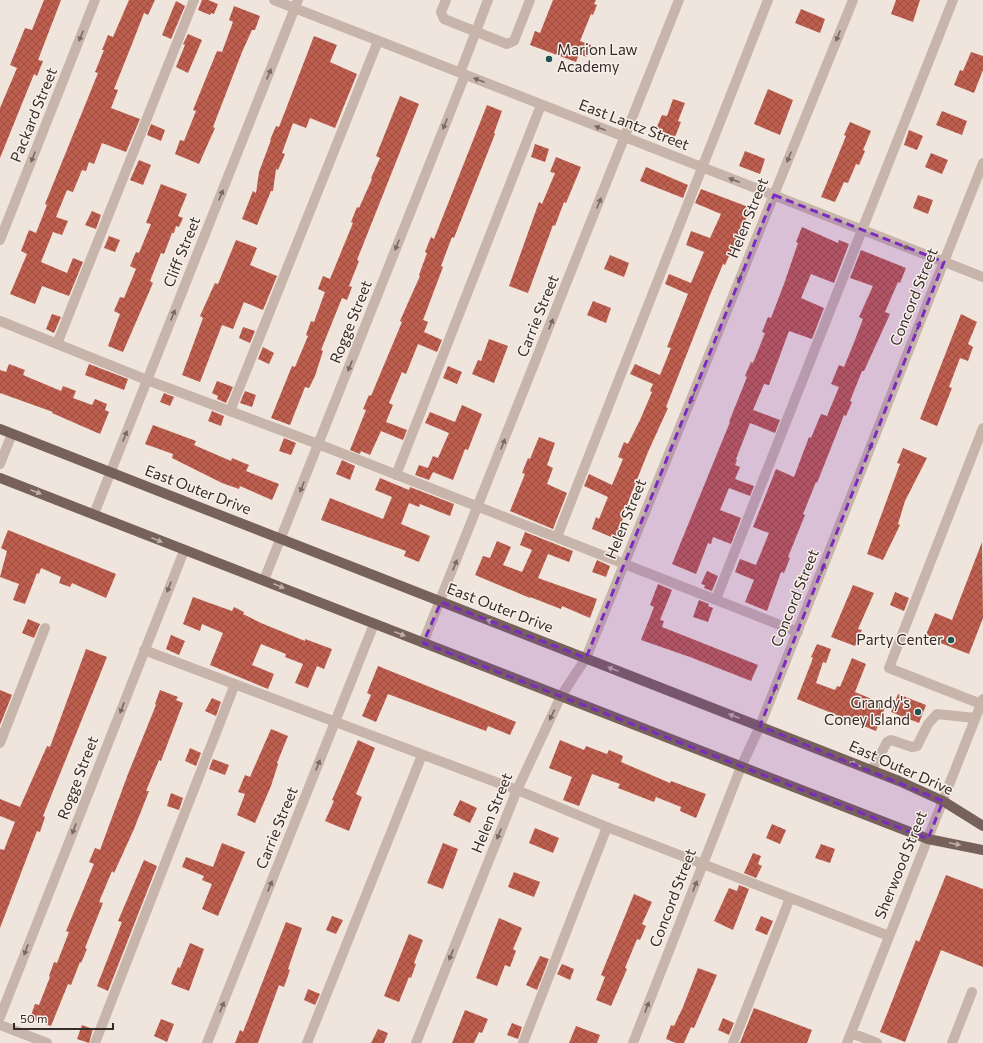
<svg xmlns="http://www.w3.org/2000/svg" width="983" height="1043" font-family="Commissioner,sans-serif">
	<style>
		.building { fill: url(#building-cross-hatch) }
		.lines { fill: none; stroke-linecap: round; stroke-linejoin: round }
		.minor { stroke: #c7b4aa; stroke-width: 10 }
		.major { stroke: #76615b; stroke-width: 10 }
		.oneway { fill: #776963 }
		.oneway2 { fill: #beb0a9 }
		.marked { fill: #7b2cbf; fill-opacity: 0.2; stroke: #7b2cbf; stroke-width: 3; stroke-dasharray: 8 5; stroke-linejoin: round }
		.poi-dot { fill: #215452; stroke: #f8f0e9; stroke-width: 1.5 }
		.labels { text-anchor: middle; stroke-width: 3; stroke-linejoin: round; paint-order: stroke }
		.poi-label { font-size: 15px; fill: #352b29; stroke: #f8f0e9; text-anchor: end }
		.street-label { font-size: 15px; fill: #352b29; stroke: #f8f0e9 }
	</style>
	<defs>
		<pattern id="building-cross-hatch" width="8" height="8" patternUnits="userSpaceOnUse"><rect width="8" height="8" fill="#bd5e4e"/><path d="M0 0l8 8M0 8l8-8" fill="none" stroke="#9a4e41"/></pattern>
	</defs>
	<rect width="100%" height="100%" fill="#f0e5dd"/>
	<path class="building" d="M44,0H61L38,60L43,61L37,76L34,74L0,158V108L17,68L10,65L25,28L32,30Z
		M129,0H155L148,15L144,13L132,44L114,89L118,90L111,108L140,119L126,152L102,143L94,164L89,162L86,171L82,170L73,192L67,190L56,217L68,221L62,235L53,232L41,262L67,273L73,258L83,262L69,296L42,286L35,304L10,294L27,254L21,251L29,230L36,233L47,205L45,204L98,73L95,72L104,50H102L108,35L113,37Z
		M202,0H208L218,4L214,14L211,13L210,15L198,10Z
		M553,0H596L594,4L597,5L593,15L591,14L580,41L591,45L587,57L579,54L576,62L530,45L535,31L540,33Z
		M896,0H920L913,22L891,14Z
		M176,1L185,6L171,39L162,35Z
		M234,6L260,16L255,30H252L242,52L213,127L215,128L199,164L175,154L180,140L184,141L196,111L193,110L217,51L222,52L233,22L229,20Z
		M801,9L825,19L820,33L795,23Z
		M188,34L202,40L188,73L176,67L185,45L183,44Z
		M314,36L337,45L330,62L357,74L335,128L310,118L306,128L293,123L282,153L285,154L278,170L276,169L273,191H271L257,225L242,219L253,191L256,193L259,172L271,140H270L276,126L279,127Z
		M971,52L983,56V70L974,93L954,85L960,70L963,71Z
		M768,89L793,100L780,135L754,124Z
		M400,96L419,104L357,260L359,261L349,286L352,287L347,300L342,298L321,350L323,351L315,376L309,388L305,387L290,425L271,418L292,366L295,367L308,336L306,335L311,321L314,322L325,292L318,289L323,276L330,279L353,223L351,222L357,207L359,208L372,179L371,178L380,158L376,156Z
		M673,99L685,103L678,121L681,122L675,137L656,129L662,115L667,116Z
		M487,105L502,111L494,133L495,134L454,238L452,237L441,266L443,267L423,320L428,322L424,332L442,340L437,352L418,344L406,374L402,372L389,403L393,405L386,422L407,430L403,440L381,431L370,455L361,451L360,454L350,450L366,410L363,409L369,395L371,396L402,322L400,321L407,305L420,276L419,275L427,253L425,252L431,237L434,239Z
		M942,111L967,121L962,135L936,125Z
		M850,122L871,131L863,150L865,151L859,165L856,164L848,183L844,182L835,202L821,197L846,136L844,135Z
		M151,124L165,130L161,141L147,135Z
		M909,130L923,136L917,150L904,145Z
		M535,144L549,149L545,162L531,157Z
		M745,151L765,159L760,174L739,166Z
		M931,153L948,160L942,174L925,167Z
		M556,157L581,167L566,203L564,202L555,226L553,225L528,293L509,286L539,202L542,204L555,173L550,172Z
		M139,160L151,165L143,185L130,180Z
		M646,167L688,185L683,198L640,181Z
		M161,184L187,194L178,216L183,218L179,227L176,226L174,233H172L164,254L161,253L150,281L153,283L123,352L108,346L120,314L114,311L120,297L124,298L136,269L130,266L136,252L139,253L151,224L146,223Z
		M701,189L751,208L725,265L723,264L710,295L666,407L668,408L648,452L630,497L616,539L592,529L596,517L599,519L608,497L584,486L589,474L612,485L623,459L618,457L624,442L628,444L640,420L652,392L650,391L653,384L630,374L635,364L660,375L671,348L667,347L688,294L665,284L669,274L691,283L704,252L686,245L691,231L710,238L721,214L695,203Z
		M918,195L933,200L928,214L913,208Z
		M92,211L101,215L96,229L85,225Z
		M802,227L838,243L839,240L849,244L834,283L811,274L801,298L824,308L812,339L789,331L769,385L764,384L753,410L780,420L775,433L750,423L736,459L737,460L735,465L740,467L735,479L754,486L750,496L729,488L720,510L741,518L731,544L713,537L711,544L708,543L696,574L672,564L730,422H729L747,377L745,376L751,362L753,363L765,333L762,332L768,317L771,318L784,284L798,243L796,242Z
		M109,236L120,240L115,252L104,248Z
		M236,240L257,248L250,265L277,276L263,310L244,302L233,329L222,325L200,382L182,375L203,318L200,316L215,283L218,284Z
		M861,250L906,268L900,283L898,282L885,312L890,314L864,371H862L850,401L852,402L846,416L844,415L817,483L816,482L803,514L805,515L788,557L790,558L784,573L781,572L767,611L745,602L754,580L735,572L740,559L756,565L769,533L753,527L776,469L794,477L809,437L811,438L821,414L827,416L839,387L831,384L839,365L844,367L853,345L863,319L859,317L873,286L850,278Z
		M610,255L629,263L624,277L604,269Z
		M593,301L611,308L606,323L587,315Z
		M52,314L61,317L54,333L46,329Z
		M961,314L977,322L968,344L973,347L968,361L960,358L949,387L952,388L937,426L920,419Z
		M243,327L255,331L250,343L239,338Z
		M489,339L508,346L494,383L472,374L478,360L481,361Z
		M263,347L274,353L269,364L258,359Z
		M9,364L25,370L23,375L61,391L63,386L76,391L73,398L92,405L95,399L107,404L105,410L109,412L100,434L52,413L53,412L0,393V370L6,372Z
		M89,364L128,379L124,390L85,375Z
		M448,366L462,372L457,384L443,378Z
		M217,381L233,387L226,403L217,399L218,396L212,393Z
		M245,391L256,395L252,407L240,403Z
		M164,393L174,397L170,406L160,402Z
		M462,405L482,414L468,450L465,449L453,480L433,472L429,480L415,475L419,465L428,468L433,456L438,458L449,433L425,423L430,412L455,422Z
		M212,411L224,416L221,426L208,421Z
		M153,425L196,441L194,445L231,461L232,458L249,465L246,471L279,484L272,500L240,486L239,489L222,483L172,458L173,454L145,444Z
		M539,437L555,443L547,465L553,468L547,484L567,493L553,529L510,511L525,474L522,473L528,458L530,459Z
		M284,438L296,443L291,455L279,451Z
		M903,448L927,458L905,501L898,524L900,525L883,560L867,554L900,464L897,463Z
		M342,460L355,466L350,480L336,474Z
		M380,478L409,490L410,487L454,504L450,516L420,504L419,507L409,503L401,524L430,536L419,562L404,556L406,551L321,520L330,498L383,519L392,497L375,490Z
		M8,530L116,574L106,598L72,583L70,587L59,583L61,577L41,568L39,574L37,573L25,604L13,600L19,584L0,577L7,551L1,548Z
		M525,532L573,551L569,562L548,554L538,578L597,599L590,618L562,606L561,609L530,597V598L475,575L483,556L490,558L497,541L511,547L503,565L522,572L532,550L520,545Z
		M982,542L983,618L969,654L925,637L935,613L952,620Z
		M597,560L610,566L606,577L592,572Z
		M707,571L718,576L712,591L704,588L705,585L701,584Z
		M658,584L672,590L660,620L664,621L662,627L758,665L751,681L690,657L641,640L654,607L650,605Z
		M853,585L874,593L858,629L862,630L855,646L831,637Z
		M895,592L909,598L904,611L890,605Z
		M193,597L232,611L234,607L244,612L243,614L261,623L305,641V639L332,649L324,669L317,666L308,688L295,683L303,664L285,657L286,654L261,644L252,665L274,674L268,689L210,665L223,633L202,624L200,631L183,624Z
		M699,600L709,604L708,606L713,608L708,622L693,617Z
		M28,619L40,624L34,638L22,633Z
		M171,635L185,641L179,655L166,649Z
		M817,644L831,649L826,663L823,662L816,683L835,690L837,686L840,687L852,658L866,664L855,692L886,705L876,731L797,699L813,658L811,657Z
		M86,649L107,657L43,816L45,817L40,832L37,831L0,928V849L4,850L15,822L0,816V799L20,807L47,746L50,747Z
		M378,666L516,722L510,735L488,726L486,731L388,694L376,722L362,716L371,695L367,693Z
		M0,690L12,695L0,725Z
		M160,690L178,697L176,700L183,703L161,761L159,760L146,791H149L134,829L114,873L112,871L99,902L103,903L85,948L87,949L81,963L80,962L71,985L68,984L51,1026L30,1018L35,1004L39,1005L50,977L49,976L54,962L57,963L69,932L66,931L94,864L89,862L95,848L100,850L128,774L156,705L155,704Z
		M898,694L926,705L919,723L891,712Z
		M212,698L221,702L216,716L205,711Z
		M271,729L288,736L277,763L278,764L271,786L255,823L237,815L245,794L238,792L245,775L250,777Z
		M358,740L375,748L356,794L362,797L349,831L325,821L334,801L332,800Z
		M560,740L584,750L586,746L607,754L609,750L623,756L621,762L670,783L671,781L706,794L696,818L680,811L681,807L656,797L654,802L618,788L620,784L592,774L579,806L563,800L572,777L549,768Z
		M190,748L201,753L196,766L185,761Z
		M213,759L229,765L225,775L209,769Z
		M171,793L183,798L179,810L167,806Z
		M460,800L477,808L470,823L453,815Z
		M772,824L786,830L780,844L766,838Z
		M535,828L559,838L553,853L529,843Z
		M222,843L245,852L218,916L202,909L212,884L202,880L204,876L182,867L186,857L213,867Z
		M443,843L458,849L443,889L427,883Z
		M821,844L835,849L830,863L815,858Z
		M753,853L761,856L758,864L762,866L756,878L744,873Z
		M144,860L157,866L108,991L97,986L122,922L118,921Z
		M514,872L540,882L534,897L508,887Z
		M946,875L983,889V967L941,950L905,1042L880,1032L916,940L919,942Z
		M739,885L749,889L733,930L714,921L729,888L737,891Z
		M634,894L652,902L642,924L646,926L640,940L637,939L625,968L627,969L611,1006L596,1000L605,977L601,975Z
		M332,916L343,920L336,934L326,930Z
		M761,916L773,921L767,935L755,930Z
		M499,918L522,928L513,949L516,951L510,967L505,965L497,986L476,978Z
		M286,922L302,928L288,969L290,970L284,987L279,985L258,1043H235L240,1030L243,1032Z
		M409,934L423,940L414,963L416,964L411,978L409,977L399,1002L384,996Z
		M190,943L204,949L189,991L171,984L178,967L180,968Z
		M540,956L549,959L537,990L526,985Z
		M562,964L574,969L570,980L557,974Z
		M698,968L717,975L694,1028L691,1027L684,1043H676L666,1039L671,1025L674,1026L683,1007Z
		M308,989L320,994L315,1005L304,1000Z
		M754,1008L812,1030L807,1043H740Z
		M465,1010L488,1019L482,1033L479,1032L474,1043H452Z
		M723,1018L734,1023L729,1035L718,1030Z
		M161,1019L174,1024L167,1042L154,1036Z
		M512,1023L522,1027L518,1039L507,1035Z
		M82,1025L93,1029L89,1043L77,1039Z
		M576,1026L600,1035L597,1043H569Z
		M378,1029L388,1033L384,1043H371Z"/>
	<g class="lines">
		<path class="minor" d="M274,0L983,277
			M446,0L441,12L444,19L507,44L514,41L530,0
			M460,73L488,0
			M0,240L95,0
			M0,321L147,380L318,444L798,632
			M57,344L194,0
			M230,411L378,41
			M0,464L12,434
			M396,475L541,105
			M94,514L298,0
			M557,537L768,0
			M264,580L465,75
			M716,599L953,0
			M423,643L679,0
			M144,650L517,790L607,827L889,936
			M981,704L889,668L983,428
			M0,743L45,628
			M872,770L887,742L891,740L912,747L917,746L928,724L937,714L975,718
			M0,1017L184,551
			M0,1025L47,1043
			M851,1033L877,1043
			M95,1043L235,684
			M207,1043L374,624
			M307,1043L422,755
			M416,1043L517,790L561,696L586,658L853,0
			M523,1043L607,827
			M633,1043L741,767L760,726L983,163
			M733,1043L790,898
			M847,1043L983,699
			M952,1043L972,992"/>
		<path class="major" d="M0,429L899,781L943,801L983,826
			M0,478L884,822L928,839L983,850"/>
	</g>
	<defs><path id="oneway-solid" d="M-6-.8H1V-3.2L6.5 0L1 3.2V.8H-6Z"/></defs>
	<g class="oneway">
		<use href="#oneway-solid" transform="translate(81 36) rotate(112)"/>
		<use href="#oneway-solid" transform="translate(838 36) rotate(112)"/>
		<use href="#oneway-solid" transform="translate(269 74) rotate(-68)"/>
		<use href="#oneway-solid" transform="translate(479 80) rotate(-159)"/>
		<use href="#oneway-solid" transform="translate(445 124) rotate(112)"/>
		<use href="#oneway-solid" transform="translate(600 128) rotate(-159)"/>
		<use href="#oneway-solid" transform="translate(33 157) rotate(112)"/>
		<use href="#oneway-solid" transform="translate(789 157) rotate(112)"/>
		<use href="#oneway-solid" transform="translate(734 180) rotate(-159)"/>
		<use href="#oneway-solid" transform="translate(221 195) rotate(-68)"/>
		<use href="#oneway-solid" transform="translate(599 203) rotate(-68)"/>
		<use href="#oneway-solid" transform="translate(397 245) rotate(112)"/>
		<use href="#oneway-solid" transform="translate(908 248) rotate(-159)"/>
		<use href="#oneway-solid" transform="translate(740 277) rotate(112)"/>
		<use href="#oneway-solid" transform="translate(173 315) rotate(-68)"/>
		<use href="#oneway-solid" transform="translate(551 324) rotate(-68)"/>
		<use href="#oneway-solid" transform="translate(918 327) rotate(-68)"/>
		<use href="#oneway-solid" transform="translate(350 366) rotate(112)"/>
		<use href="#oneway-solid" transform="translate(692 398) rotate(112)"/>
		<use href="#oneway-solid" transform="translate(125 436) rotate(-68)"/>
		<use href="#oneway-solid" transform="translate(503 444) rotate(-68)"/>
		<use href="#oneway-solid" transform="translate(870 448) rotate(-68)"/>
		<use href="#oneway-solid" transform="translate(302 487) rotate(112)"/>
		<use href="#oneway-solid" transform="translate(455 565) rotate(-68)"/>
		<use href="#oneway-solid" transform="translate(823 569) rotate(-68)"/>
		<use href="#oneway-solid" transform="translate(169 587) rotate(112)"/>
		<use href="#oneway-solid" transform="translate(775 690) rotate(-68)"/>
		<use href="#oneway-solid" transform="translate(122 708) rotate(111)"/>
		<use href="#oneway-solid" transform="translate(552 715) rotate(115)"/>
		<use href="#oneway-solid" transform="translate(318 765) rotate(-68)"/>
		<use href="#oneway-solid" transform="translate(74 829) rotate(111)"/>
		<use href="#oneway-solid" transform="translate(499 834) rotate(112)"/>
		<use href="#oneway-solid" transform="translate(270 886) rotate(-68)"/>
		<use href="#oneway-solid" transform="translate(695 886) rotate(-69)"/>
		<use href="#oneway-solid" transform="translate(26 950) rotate(111)"/>
		<use href="#oneway-solid" transform="translate(451 955) rotate(112)"/>
		<use href="#oneway-solid" transform="translate(222 1007) rotate(-68)"/>
		<use href="#oneway-solid" transform="translate(647 1007) rotate(-69)"/>
	</g>
	<g class="oneway2">
		<use href="#oneway-solid" transform="translate(36 492) rotate(21)"/>
		<use href="#oneway-solid" transform="translate(157 540) rotate(22)"/>
		<use href="#oneway-solid" transform="translate(279 586) rotate(22)"/>
		<use href="#oneway-solid" transform="translate(492 622) rotate(-159)"/>
		<use href="#oneway-solid" transform="translate(400 634) rotate(21)"/>
		<use href="#oneway-solid" transform="translate(613 669) rotate(-159)"/>
		<use href="#oneway-solid" transform="translate(734 716) rotate(-159)"/>
		<use href="#oneway-solid" transform="translate(855 764) rotate(-158)"/>
		<use href="#oneway-solid" transform="translate(955 844) rotate(12)"/>
	</g>
	<path class="marked" d="M774,195L944,262L760,726L943,801L928,839L423,643L441,602L586,658Z"/>
	<g class="poi-dot">
		<circle cx="549" cy="59" r="4"/>
		<circle cx="951" cy="640" r="4"/>
		<circle cx="918" cy="712" r="4"/>
	</g>
	<g class="labels">
		<g class="poi-label">
			<text x="557" y="55" text-anchor="start">Marion Law<tspan x="557" dy="17">Academy</tspan></text>
			<text x="943" y="645">Party Center</text>
			<text x="910" y="708">Grandy's<tspan x="910" dy="17">Coney Island</tspan></text>
		</g>
		<g class="street-label">
			<text transform="translate(34 115) rotate(-68)" y="5">Packard Street</text>
			<text transform="translate(634 125) rotate(21)" y="5">East Lantz Street</text>
			<text transform="translate(748 218) rotate(-68)" y="5">Helen Street</text>
			<text transform="translate(182 252) rotate(-68)" y="5">Cliff Street</text>
			<text transform="translate(914 297) rotate(-68)" y="5">Concord Street</text>
			<text transform="translate(538 316) rotate(-68)" y="5">Carrie Street</text>
			<text transform="translate(351 322) rotate(-68)" y="5">Rogge Street</text>
			<text transform="translate(198 490) rotate(21)" y="5">East Outer Drive</text>
			<text transform="translate(626 519) rotate(-68)" y="5">Helen Street</text>
			<text transform="translate(795 598) rotate(-68)" y="5">Concord Street</text>
			<text transform="translate(500 608) rotate(21)" y="5">East Outer Drive</text>
			<text transform="translate(901 768) rotate(24)" y="5">East Outer Drive</text>
			<text transform="translate(78 778) rotate(-69)" y="5">Rogge Street</text>
			<text transform="translate(492 813) rotate(-68)" y="5">Helen Street</text>
			<text transform="translate(277 828) rotate(-68)" y="5">Carrie Street</text>
			<text transform="translate(901 865) rotate(-68)" y="5">Sherwood Street</text>
			<text transform="translate(673 898) rotate(-69)" y="5">Concord Street</text>
		</g>
	</g>
	<path d="M14 1023v6h99v-6" fill="none" stroke="#352b29" stroke-width="2"/>
	<text x="20" y="1023" font-size="12" fill="#352b29" stroke="#f8f0e9" stroke-width="3" paint-order="stroke">50 m</text>
</svg>
